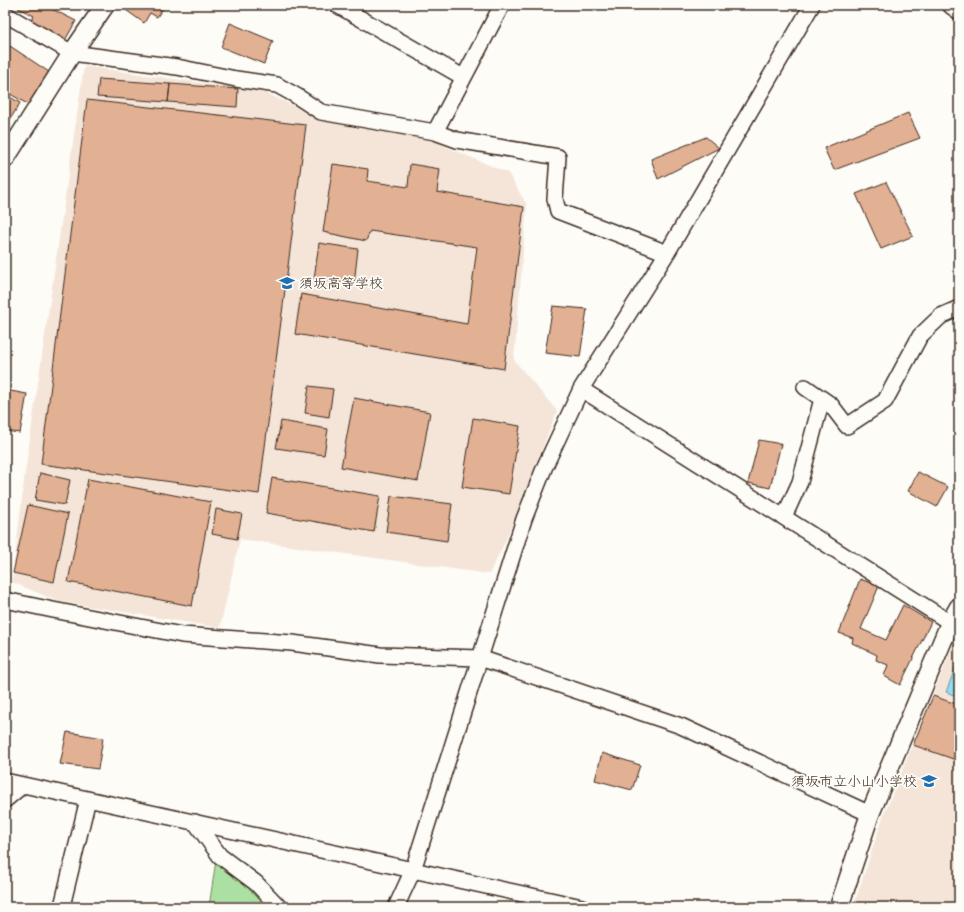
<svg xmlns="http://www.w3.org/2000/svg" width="964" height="912" font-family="Dekko,'Klee One',sans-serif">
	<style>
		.built { fill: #f5e5d9 }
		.green { fill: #ace0a2; stroke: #748560 }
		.water { fill: #92def2; stroke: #6f969d }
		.building { fill: #e2b093; stroke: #3b2a1e }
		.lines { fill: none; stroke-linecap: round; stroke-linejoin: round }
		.minor-casing { stroke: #3b2a1e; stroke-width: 18 }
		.tertiary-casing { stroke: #3b2a1e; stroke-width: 21 }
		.minor { stroke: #fdfcf7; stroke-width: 15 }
		.tertiary { stroke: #fdfcf7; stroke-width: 18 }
		.labels { text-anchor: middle; stroke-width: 3.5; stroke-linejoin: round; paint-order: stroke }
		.poi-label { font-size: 14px; fill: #3b2a1e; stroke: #fdfcf7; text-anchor: start }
	</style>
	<rect width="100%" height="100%" fill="#fdfcf7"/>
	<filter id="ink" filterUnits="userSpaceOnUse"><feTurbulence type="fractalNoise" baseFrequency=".025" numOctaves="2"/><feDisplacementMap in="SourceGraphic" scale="8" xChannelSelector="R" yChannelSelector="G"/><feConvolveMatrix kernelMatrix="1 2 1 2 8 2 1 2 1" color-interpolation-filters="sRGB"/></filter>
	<g filter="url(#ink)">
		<path class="built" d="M84,66L264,92L294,106L316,118L437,142L444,146L508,173L527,205L514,360L557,411L506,540L489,574L240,539L220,628L57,601L12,582L25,473Z
			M954,643L959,646V907H853L883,817Z"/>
		<path class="green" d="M216,860L274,907H209Z"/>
		<path class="water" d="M959,658V697L946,692Z"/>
		<path class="building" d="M20,5H44L76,21L64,42L30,22L34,16L18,8Z
			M125,5H165L157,17L150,13L144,23L123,8Z
			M230,23L273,41L264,64L221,47Z
			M10,46L49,72L29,105L5,91V54Z
			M99,79L170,84L168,102L97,97Z
			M170,84L238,89L237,107L168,102Z
			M5,94L20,103L5,128Z
			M87,100L306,125L259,494L41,464Z
			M908,113L920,138L834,170L824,148Z
			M706,137L719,148L658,179L651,159Z
			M333,164L368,169L367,181L408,187L410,164L440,169L437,192L524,207L504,369L295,334L301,294L467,324L477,247L370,231L366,241L323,232Z
			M886,182L913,236L881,249L856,194Z
			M319,243L358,249L354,284L314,279Z
			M553,306L587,309L580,357L545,353Z
			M309,386L333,389L329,417L305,413Z
			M5,390L27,394L20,433L5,431Z
			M354,398L430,412L418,481L341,467Z
			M473,418L520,426L509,494L462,487Z
			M281,421L328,429L324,455L276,448Z
			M759,440L781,444L770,488L748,483Z
			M918,472L948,487L937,507L908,491Z
			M40,473L70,480L65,505L35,500Z
			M272,478L380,496L374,532L266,513Z
			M88,479L211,502L192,606L68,582Z
			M391,496L452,504L447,541L386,532Z
			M28,505L68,514L54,582L13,573Z
			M216,509L242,514L237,539L212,534Z
			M860,579L879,586L861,629L886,640L903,605L931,622L900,685L884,676L888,665L876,660L877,655L852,643L853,638L839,633Z
			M933,696L959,705V761L913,745Z
			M67,732L103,738L98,769L60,764Z
			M602,753L640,765L632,790L595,780Z"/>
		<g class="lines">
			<g class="minor-casing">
				<path id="minor" d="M337,5L463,77
					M5,14L72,53L177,67L236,79L277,85L295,95L321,112L435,132L457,140L558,157L555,199L558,211L667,253
					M435,132L502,5
					M805,387L831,405L847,426L885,401L920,336L941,316L959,308
					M581,389L959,628
					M784,517L800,482L822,399
					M5,600L53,610L182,635L292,643L380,655L480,658L681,726L870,814
					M5,781L582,907
					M5,800L23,785
					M195,822L220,856L256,883L279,907
					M66,907L63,902L88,799
					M396,907L413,870L524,519L545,466L581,389L667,253L812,5"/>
			</g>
			<g class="tertiary-casing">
				<path id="tertiary" d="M952,5L959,10
					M5,159L72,53L105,5
					M839,907L870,814L950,623L959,607"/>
			</g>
			<use href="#minor" class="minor"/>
			<use href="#tertiary" class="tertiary"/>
		</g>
	</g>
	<defs>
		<g id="school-bare" transform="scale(1.2)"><path d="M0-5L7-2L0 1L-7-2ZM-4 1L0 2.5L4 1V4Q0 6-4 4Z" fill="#1f6fb2" stroke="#fdfcf7" stroke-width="2.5" paint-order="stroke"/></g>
	</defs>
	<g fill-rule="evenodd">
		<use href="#school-bare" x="287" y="283"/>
		<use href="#school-bare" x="929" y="781"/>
	</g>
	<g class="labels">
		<g class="poi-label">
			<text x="299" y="288">須坂高等学校</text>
			<text x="917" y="786" text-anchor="end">須坂市立小山小学校</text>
		</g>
	</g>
	<rect width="964" height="912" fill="none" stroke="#fdfcf7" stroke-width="20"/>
	<rect x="10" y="10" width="944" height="892" fill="none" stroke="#3b2a1e" stroke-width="1.5" filter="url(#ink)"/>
</svg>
